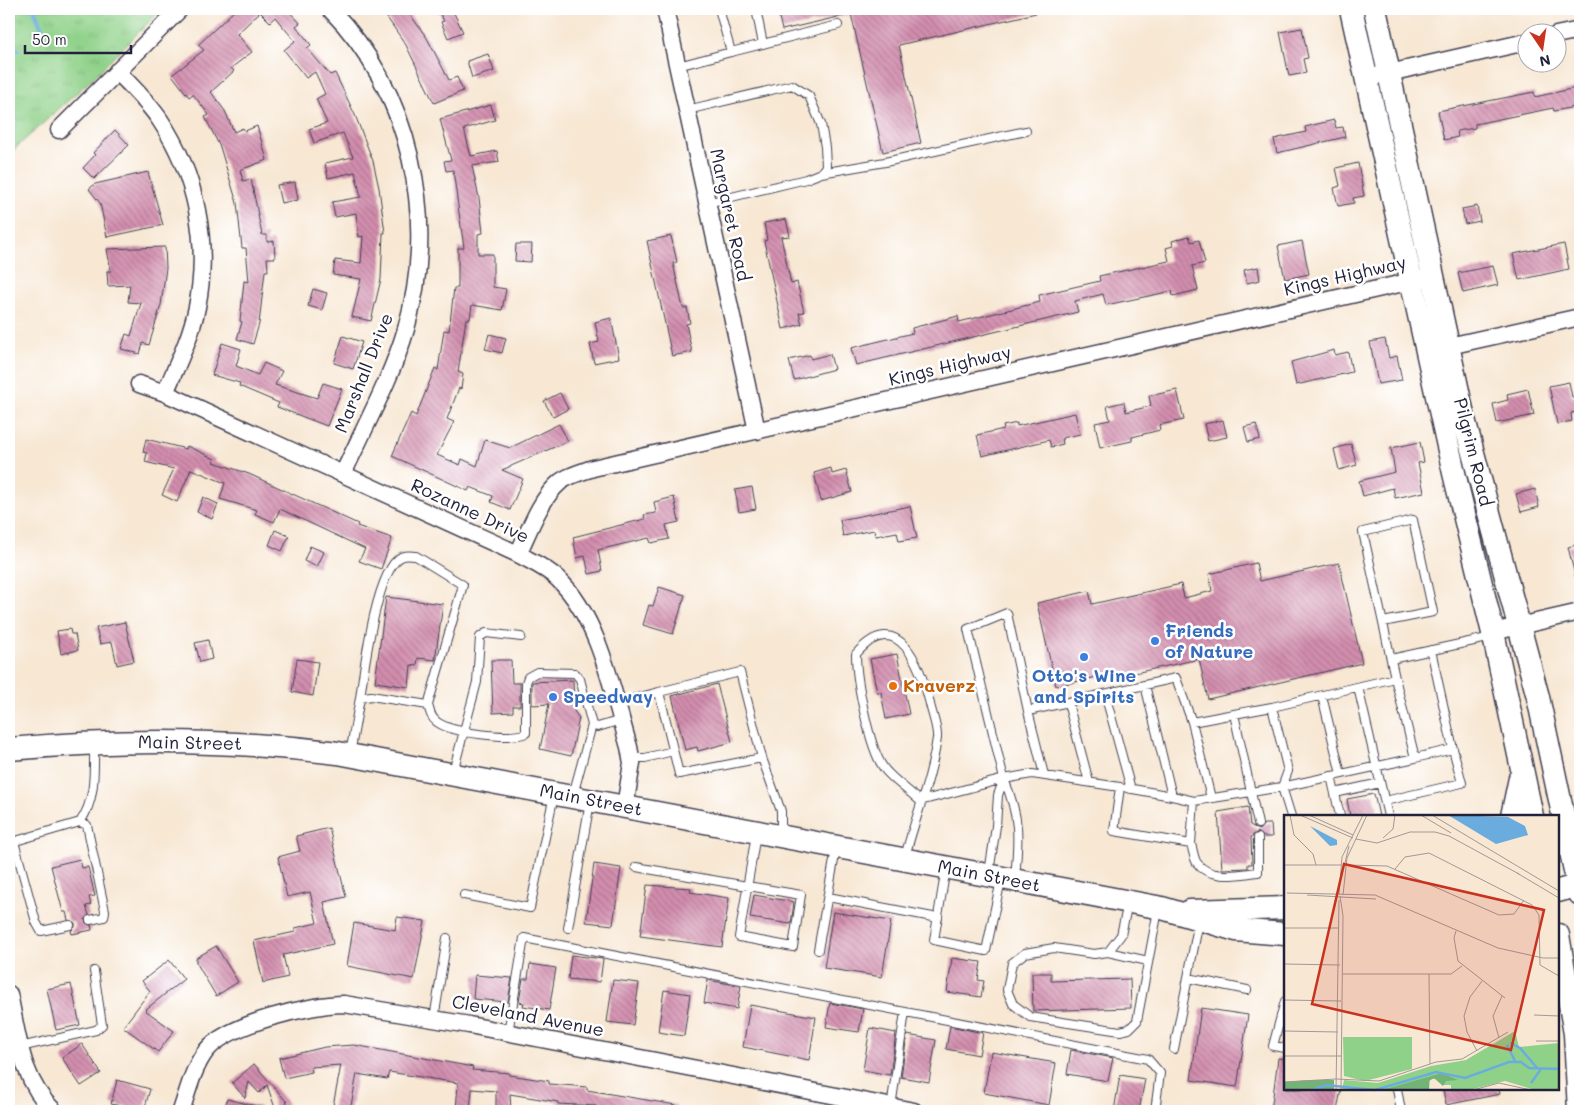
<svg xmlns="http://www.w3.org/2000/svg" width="1589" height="1120" font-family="Mali,sans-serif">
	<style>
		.grass { fill: url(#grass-tufts); stroke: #587a62 }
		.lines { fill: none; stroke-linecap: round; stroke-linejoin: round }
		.stream { stroke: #6bacdf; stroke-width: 4.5 }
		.building { fill: url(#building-back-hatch) }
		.lane-casing { stroke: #424052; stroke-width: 10 }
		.street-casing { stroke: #424052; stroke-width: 19 }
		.secondary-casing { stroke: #424052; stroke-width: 25 }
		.lane { stroke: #fff; stroke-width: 8 }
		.street { stroke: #fff; stroke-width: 16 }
		.secondary { stroke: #fff; stroke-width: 22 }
		.shop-dot { fill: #3f7fe0; stroke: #fff; stroke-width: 2 }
		.food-dot { fill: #e8710a; stroke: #fff; stroke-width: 2 }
		.labels { text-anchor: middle; stroke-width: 5; stroke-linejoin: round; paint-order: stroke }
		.street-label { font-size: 18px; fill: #22223b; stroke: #fff }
		.shop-label { font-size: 18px; font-weight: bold; fill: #366cbe; stroke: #fff; text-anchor: start }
		.food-label { font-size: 18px; font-weight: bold; fill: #c56008; stroke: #fff; text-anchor: start }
		.inset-river { fill: none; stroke: #6bacdf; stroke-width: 2.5 }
		.inset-road { fill: none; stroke: #a29896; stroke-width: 1 }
		.view { fill: #c8321e; fill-opacity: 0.15; stroke: #c8321e; stroke-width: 2.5 }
		.inset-edge { fill: none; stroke: #22223b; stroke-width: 2.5 }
	</style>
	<defs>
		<pattern id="grass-tufts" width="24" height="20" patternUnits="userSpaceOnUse" patternTransform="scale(1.25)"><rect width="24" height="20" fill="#8fd189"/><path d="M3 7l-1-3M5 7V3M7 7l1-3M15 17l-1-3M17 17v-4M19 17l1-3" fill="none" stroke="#7bb377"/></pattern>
		<pattern id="building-back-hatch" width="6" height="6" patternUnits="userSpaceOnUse" patternTransform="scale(1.25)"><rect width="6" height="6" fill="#d38eae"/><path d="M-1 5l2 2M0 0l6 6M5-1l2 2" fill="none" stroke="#ab748f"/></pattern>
	</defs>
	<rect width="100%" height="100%" fill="#fff"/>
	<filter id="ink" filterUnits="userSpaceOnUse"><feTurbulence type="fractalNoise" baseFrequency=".02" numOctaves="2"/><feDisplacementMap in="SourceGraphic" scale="10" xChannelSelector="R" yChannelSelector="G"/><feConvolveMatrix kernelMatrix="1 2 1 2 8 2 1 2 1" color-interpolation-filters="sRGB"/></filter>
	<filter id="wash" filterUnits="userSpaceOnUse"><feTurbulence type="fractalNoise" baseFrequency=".0096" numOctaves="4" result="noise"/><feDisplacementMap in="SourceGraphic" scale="20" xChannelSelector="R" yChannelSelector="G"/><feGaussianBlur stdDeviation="1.12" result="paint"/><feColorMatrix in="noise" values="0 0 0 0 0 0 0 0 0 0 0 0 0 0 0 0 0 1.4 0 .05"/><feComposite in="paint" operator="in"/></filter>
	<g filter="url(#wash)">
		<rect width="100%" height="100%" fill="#f7e7d3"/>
		<path class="grass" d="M9,9H162L93,78L9,154Z"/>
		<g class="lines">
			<path class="stream" d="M34,9L42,29
				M9,48L18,50"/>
		</g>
		<g id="blocks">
			<path class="building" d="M236,9H287L300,23L296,26L311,45L307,48L330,75L335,73L355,115L373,161L379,188L385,233H383L381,279L371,321L352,317L361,279L333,275L335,260L361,263L363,236L359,237L356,213L335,217L332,202L361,197L355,172L328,178L325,163L353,157L343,133L314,143L309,129L327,123L316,99L325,94L315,72L306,78L284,50L295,41L275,17L270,22L260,12L237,34L252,52L231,68L234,71L211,92L225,111L234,132L243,128L245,131L257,126L267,160L240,170L243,181L251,179L262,235H267V242L274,241L275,258H267L268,271H265L259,324L253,344L237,339L242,322L240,321L244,281L249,282L246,248H242L237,203L220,147L205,117L209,115L193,94L189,97L172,75L204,50L198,45Z
				M381,9H406L427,38L449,80L457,77L463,91L434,103L406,45Z
				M437,9H452L463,32L448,38L441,22L444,21Z
				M777,9H1035L1036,13L899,45L921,143L883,152L851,14L782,30Z
				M1302,28L1308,58L1303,59L1306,73L1289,76L1280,32Z
				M488,54L494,71L472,78L467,61Z
				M1580,87V106L1554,111L1553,108L1475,124V128L1457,131L1458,137L1444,140L1438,111L1534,92L1535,97Z
				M491,105L495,120L464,129L471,156L497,151L499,162L472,166L479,198L483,233L478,234V254H493V287L506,289L502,310L472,305L470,319H466L458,372L463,374L461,389L459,388L447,419L454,422L437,455L460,465L462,459L477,466L485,440L510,448L559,424L568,441L502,470L523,479L510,510L491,502L493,496L470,487L468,491L392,456L411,413L416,416L435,368L438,370L444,330L449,331L454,288H458V248H464L453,170L446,171L444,161L451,160L440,119Z
				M1334,120L1336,128L1343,127L1345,137L1277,153L1274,139L1306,132L1305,127Z
				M115,130L129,145L94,179L83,168L95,155L93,153Z
				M1358,163L1364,196L1353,198L1354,203L1338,206L1334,188L1340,186L1336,168Z
				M148,172L163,225L107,237L100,203L89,189L95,184Z
				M295,182L298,200L281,203L277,185Z
				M1477,206L1480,221L1465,224L1462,209Z
				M786,219L790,236L781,237L791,284L797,282L804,312L799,313L802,324L783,329L764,241L767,240L764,223Z
				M671,236L677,262L673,263L683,308H687L690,323L686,324L692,352L672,356L647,241Z
				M1189,236L1191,242L1199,240L1205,263L1192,266L1198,290L1173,296L1172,291L1106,305L1103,294L1075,301L1078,312L856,365L851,348L913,333L912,328L958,316L959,322L1040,302L1039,295L1100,281L1099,276L1169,261L1166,248L1173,246L1172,241Z
				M1302,241L1309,274L1285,279L1278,246Z
				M516,244H532L531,262L515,261Z
				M1564,244L1569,269L1519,280L1513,254Z
				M165,247L166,268L161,305L149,345L143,343L140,354L121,349L126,334L131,336L141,303L128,302L130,285L108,286L107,271H111L107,249Z
				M1493,266L1498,285L1463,293L1458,273Z
				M1258,267L1260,280L1247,283L1244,270Z
				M313,289L327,293L322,310L308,306Z
				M611,318L619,358L594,363L590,344L599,342L595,322Z
				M489,334L506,338L502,353L485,349Z
				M343,336L362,342L353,369L334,363Z
				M1385,339L1389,358L1397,356L1402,380L1378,384L1370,342Z
				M222,343L241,349L236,366L258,375L264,363L282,371L275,385L317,398L323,383L342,389L327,426L277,407L279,403L239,386L240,383L212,375Z
				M1334,350L1335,355L1348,352L1352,372L1296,385L1291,362Z
				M830,354L834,369L794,380L789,360L810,355L811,359Z
				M1569,382L1572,397L1580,395V411L1571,413L1572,421L1557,424L1549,386Z
				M1528,389L1534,415L1497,423L1493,404L1508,400L1507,394Z
				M1177,390L1184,420L1159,425L1160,430L1132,437V441L1100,448L1095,423L1110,420L1107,406L1124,402L1126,412L1151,406L1149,396Z
				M560,393L568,409L553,417L544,401Z
				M1075,413L1080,434L1062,438L1063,444L1051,447L1049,440L982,456L977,435L1004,429L1003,426L1017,423V426Z
				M1223,420L1227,437L1208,441L1204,424Z
				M1256,424L1260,439L1248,442L1244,427Z
				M146,439L186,449L187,446L215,459L214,462L249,474L358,524L357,526L392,538L381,569L359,561L365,549L280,509L274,522L255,514L257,510L220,499L225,483L191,469L177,502L162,495L174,469L145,462L147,453L143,452Z
				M1420,442L1424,462L1418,463L1424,492L1395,498L1393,488L1363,496L1359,481L1395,472L1391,448Z
				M1351,444L1357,465L1339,470L1334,449Z
				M831,468L832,474L846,470L852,492L821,501L814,473Z
				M752,487L756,509L739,512L735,490Z
				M1535,489L1539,507L1521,512L1516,494Z
				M203,497L218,504L212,519L197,512Z
				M674,497L679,522L666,525L669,539L651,543L649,538L598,550L602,571L589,574L585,556L577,558L573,537L645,519L644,515L656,513L654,502Z
				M910,506L917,538L899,541L897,532L876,536L874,530L843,536L840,520Z
				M275,530L289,536L282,551L269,545Z
				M1580,544V580H1576L1568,547Z
				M310,546L324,552L317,567L304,561Z
				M1256,563L1260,581L1339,563L1362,663L1208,699L1199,659L1121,676L1120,672L1056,686L1037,603L1089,591L1092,604L1181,584L1184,598L1212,591L1209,574Z
				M659,587L685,595L673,634L643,625L649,605L653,606Z
				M386,597L443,604L435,660L418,658L417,666L411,665L409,687L375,682Z
				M125,622L134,661L117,665L112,642L100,644L96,628Z
				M70,629L71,634H75L78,650L61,654L57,631Z
				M208,640L212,659L200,662L195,643Z
				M897,654L909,714L886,719L881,692H877L870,659Z
				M297,659L318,662L313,696L292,692Z
				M491,660H511L512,683H520V706H513V712L493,713Z
				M573,680L574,711L579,718L571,756L540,749L549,704L532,705V682Z
				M717,684L732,742L698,751L697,747L685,750L672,696Z
				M1374,794L1379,816H1350L1347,799Z
				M1248,807L1250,825L1259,830L1264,824H1271L1272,837H1264L1258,832L1253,835L1251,838L1252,864H1248V868L1222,869L1218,812Z
				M329,828L346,897L324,902L333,944L283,955L288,977L263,983L254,941L295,932V928L317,923L310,892L287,897L278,857L300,851L296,836Z
				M80,859L82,868L88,867L95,896L89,897L91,905L86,906L89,915L85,919L86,923L91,925L92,930L72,934L71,931L75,927V923L68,920L66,912H63L51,866Z
				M594,864L621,868L613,925L586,922Z
				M647,885L691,888L690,892L729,898L722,947L640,936Z
				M754,895L794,902L791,924L750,918Z
				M833,912L891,921L882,977L824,968Z
				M397,917L425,921L414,979L347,966L354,923L395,930Z
				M216,946L238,982L216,996L196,962V958Z
				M571,955L603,959L600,982L568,979Z
				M952,958L981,962L978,980L984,981L981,997L947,992Z
				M169,960L184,979L145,1010L174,1031L158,1052L123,1027L150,991L142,981Z
				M530,964L556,968L549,1010L523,1006L524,1003L519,1002L523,979H528Z
				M1032,973H1051V981L1130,979L1131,1008L1033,1011Z
				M475,975L512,978L508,1002L473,999Z
				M613,980L639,983L633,1025L607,1022Z
				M708,980L741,986L737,1009L704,1003Z
				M71,984L80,1025L56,1030L47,989Z
				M664,990L690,994L684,1036L658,1032Z
				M830,1003L863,1009L859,1032L826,1027Z
				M750,1005L816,1017L809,1060L743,1047Z
				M1201,1008L1248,1015L1237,1087L1191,1080Z
				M950,1026L983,1033L979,1055L946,1049Z
				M870,1028L896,1033L890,1075L863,1070Z
				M907,1035L936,1040L929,1082L901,1077Z
				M82,1044L101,1073L81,1086L62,1058Z
				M354,1045L473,1067L472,1070L509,1073V1075L549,1081V1084L587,1087V1090L676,1105V1111H604L596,1110V1106L558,1104V1102L510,1094L511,1111H496V1091L472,1089L470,1111H456L458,1083L389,1072L387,1079L357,1074L350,1111H332L341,1065L311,1067L312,1072L284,1078L279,1058L325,1047Z
				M1071,1050L1113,1058L1108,1081L1067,1074Z
				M991,1052L1056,1063L1049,1105L984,1093Z
				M1278,1058L1285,1059V1089H1341L1337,1111H1271Z
				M254,1064L287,1102L285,1111H273L274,1105L267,1085L259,1093L249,1082L245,1098L232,1083Z
				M1120,1075L1145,1079L1139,1111H1114Z
				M117,1080L150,1089L144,1111L111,1104Z
				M1443,1089H1499L1500,1094L1446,1105Z
				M227,1099L260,1107V1111H224Z"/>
		</g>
	</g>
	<g filter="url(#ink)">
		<use href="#blocks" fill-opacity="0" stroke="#424052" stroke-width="1"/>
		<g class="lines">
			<g class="lane-casing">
				<path id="lane" d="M719,9L731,52L838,25
					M756,9L763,44
					M678,66L731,52
					M687,110L792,85L809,96L821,124L825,147L826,166L821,173L806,179L707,203
					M821,173L885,162L1026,131
					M1391,659L1492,637
					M1395,678L1415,758L1453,749L1431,650
					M1145,685L1172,796L1194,801
					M1358,687L1388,816
					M659,692L740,672L762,758
					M1105,694L1131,789
					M1322,696L1341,774
					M360,698C364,670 376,570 401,557C406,554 412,556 416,556L463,585L428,705C430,712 431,718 437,722C452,733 510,740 526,733V683L528,677L537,672L575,673L580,679L592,725L598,727L621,720
					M617,703L659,692L679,774L762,758L781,811V835
					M1068,703L1089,782
					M1028,711L1044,775
					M1234,714L1272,707
					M1192,722L1211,798
					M350,754L360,698L371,696L428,705
					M631,758H645L673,751
					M453,772L477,682L480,637L486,633L521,637
					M1331,776L1340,816
					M1004,779C1020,817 1019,838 1015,877
					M1127,788L1172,796
					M1335,793L1380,783
					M573,795L592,725
					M1385,801L1462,783L1453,749
					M1291,816L1282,787L1288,771L1272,707L1395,678L1363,532L1413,520L1433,612L1383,622
					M80,822C96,800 94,771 94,745
					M1258,824L1251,792L1194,801L1191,844L1114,831L1120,787L1032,774L1004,779L968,629L1007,613L1028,711L1176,678L1192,722L1234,714L1251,792L1282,787L1415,758
					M9,843L80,822L87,825L105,911L104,917L90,920
					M9,844L15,845L36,922L41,931L70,925
					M1191,844C1193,850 1194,859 1197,863C1210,881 1240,874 1258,872V838
					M905,857C915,818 932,777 937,738C938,728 932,714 930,704C921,668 899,605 856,654C856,679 869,747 883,767C890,778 910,791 920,801L1004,779
					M636,867L801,895L793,947L739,937L756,834
					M946,868L934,940L986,951L1001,880
					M989,873L996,826L998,795L1004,779
					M464,895L530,908L554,795
					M828,897L938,918
					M1128,903L1121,935L1108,952L1094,954L1054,948L1025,953L1012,963L1007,990L1013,1004L1030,1017L1120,1031L1129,1029L1137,1021L1158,910
					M568,928L590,802
					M818,950L836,849
					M1108,952L1148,961
					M1188,978L1247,990
					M1285,1001L1273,1046L1285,1048
					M434,1019L447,938
					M508,1033L524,938L1148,1059L1160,1073L1155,1111
					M20,1047L96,1030L102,1025L94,971
					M1174,1049L1199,921
					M1397,1089L1401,1111
					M891,1107L905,1012"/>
			</g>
			<g class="street-casing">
				<path id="street" d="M330,9C411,92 438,218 406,329C392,377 364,428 343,474
					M665,9L757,431
					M1556,35L1580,30
					M117,71C132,87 148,102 160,120C196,174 210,243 197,307C191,337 177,365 165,393
					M1367,78L1526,42
					M59,130L180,9
					M1449,346L1580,317
					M139,384L165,393L518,554C532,562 547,568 558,579C599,618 613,693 629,747L632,763L625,807
					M518,554C529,531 540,499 560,482C569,475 582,472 593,468L1421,279
					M1493,632L1580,612
					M9,994C18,1036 21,1080 54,1111
					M181,1111C188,1091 193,1068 206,1051C227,1024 311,1004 344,1004L469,1025L914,1111"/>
			</g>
			<g class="secondary-casing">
				<path id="secondary" d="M1351,9L1454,473L1494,637L1532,816
					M1375,9L1464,419L1538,697L1580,894
					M9,749C119,739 228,739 338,753L1162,908L1236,930L1285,934
					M1512,816L1520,778
					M1558,891L1580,885
					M1190,911L1285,908
					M1558,935L1575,1034L1579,1111"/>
			</g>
			<use href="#lane" class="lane"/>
			<use href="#street" class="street"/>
			<use href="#secondary" class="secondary"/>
		</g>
	</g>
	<g class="shop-dot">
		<circle cx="1155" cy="641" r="5"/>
		<circle cx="1084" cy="657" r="5"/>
		<circle cx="553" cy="697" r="5"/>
	</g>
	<circle class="food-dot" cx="893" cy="686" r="5"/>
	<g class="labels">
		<g class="street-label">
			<text transform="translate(730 215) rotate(78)" y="6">Margaret Road</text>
			<text transform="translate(1345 276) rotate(-13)" y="6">Kings Highway</text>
			<text transform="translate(950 366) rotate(-13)" y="6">Kings Highway</text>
			<text transform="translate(364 373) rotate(-68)" y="6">Marshall Drive</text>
			<text transform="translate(1473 452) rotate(76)" y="6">Pilgrim Road</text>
			<text transform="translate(470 511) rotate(25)" y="6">Rozanne Drive</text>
			<text transform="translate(190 743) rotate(1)" y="6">Main Street</text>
			<text transform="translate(591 800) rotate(11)" y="6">Main Street</text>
			<text transform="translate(989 876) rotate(11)" y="6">Main Street</text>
			<text transform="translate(528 1016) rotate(11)" y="6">Cleveland Avenue</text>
		</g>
		<g class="shop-label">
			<text x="1165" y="637">Friends<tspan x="1165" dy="21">of Nature</tspan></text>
			<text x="1084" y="682" text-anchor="middle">Otto's Wine<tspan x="1084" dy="21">and Spirits</tspan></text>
			<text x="563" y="703">Speedway</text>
		</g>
		<g class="food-label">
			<text x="903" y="692">Kraverz</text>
		</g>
	</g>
	<g transform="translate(1284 815)">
		<rect width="275" height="275" fill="#f7e7d3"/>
		<path d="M231,216L235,232L275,228V275H251L221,266L185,275H167V270H158V264H146L145,275H58L60,265L94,268L147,251L182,245ZM59,222H128V254L81,266L60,261Z" fill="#8fd189"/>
		<path d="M158,258L174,265L162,266L159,271L150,263L145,266V275H98ZM26,265H50V275H0V267Z" fill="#73b375"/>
		<path d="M79,222L88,226L97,238L84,254L74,258L60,232L69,224ZM195 242a8 8 0 1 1 16 0a8 8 0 1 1-16 0Z" fill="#8fd189"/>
		<path d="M164,0L224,2L241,11L244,20L212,29ZM26,11L53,25V30L46,31Z" fill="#6bacdf"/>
		<path class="inset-river" d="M226,228L236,233L254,254M223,230L231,246M247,268L257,254M28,275L42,270L90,275M91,275L152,257L181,263L225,247H237L245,253L275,254"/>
		<path class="inset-road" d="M6,0L10,20L29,39L32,50M16,0L69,23M25,0L69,20M137,0L167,18M148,0L275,76M99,23L109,14L111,0M72,24L93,28L126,17H151L165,21L235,59M0,50H57M62,50L103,51L215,100L230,99L240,85M60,52L65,31M111,54L121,42L145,38L248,90L255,100L256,150L275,161M233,58L275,83M3,78L91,80L214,133L259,143H275M55,79L58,42L79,0M23,80L92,84M59,80L63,43L83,0M56,81L59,101M0,113H55M172,116L170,123L174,146L221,183M0,149L56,150M59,159H167L178,151M145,159L146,249M0,185L57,186M250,200L275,201M0,216L54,217M215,223L209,201L218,181M252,226H275M193,236L183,217L180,201L186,182L198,166M0,241H57M0,267L52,264L95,266L152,247L178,244L224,217M52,275L55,85M57,275L59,101M189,275L215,268L247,275"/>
		<path class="view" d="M60,49L260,95L227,235L28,189Z"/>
		<rect width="275" height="275" class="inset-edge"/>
	</g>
	<rect width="1589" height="1120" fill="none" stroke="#fff" stroke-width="30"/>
	<g transform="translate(1542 48) rotate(167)"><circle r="24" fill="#ffffff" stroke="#a7a7b1"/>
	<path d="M0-4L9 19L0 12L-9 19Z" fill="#c8321e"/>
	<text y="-8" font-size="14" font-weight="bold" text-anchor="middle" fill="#22223b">N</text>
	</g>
	<path d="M25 45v8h106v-8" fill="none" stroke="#22223b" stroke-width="2.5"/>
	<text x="32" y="45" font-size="15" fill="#22223b" stroke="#ffffff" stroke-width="4" paint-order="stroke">50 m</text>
</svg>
